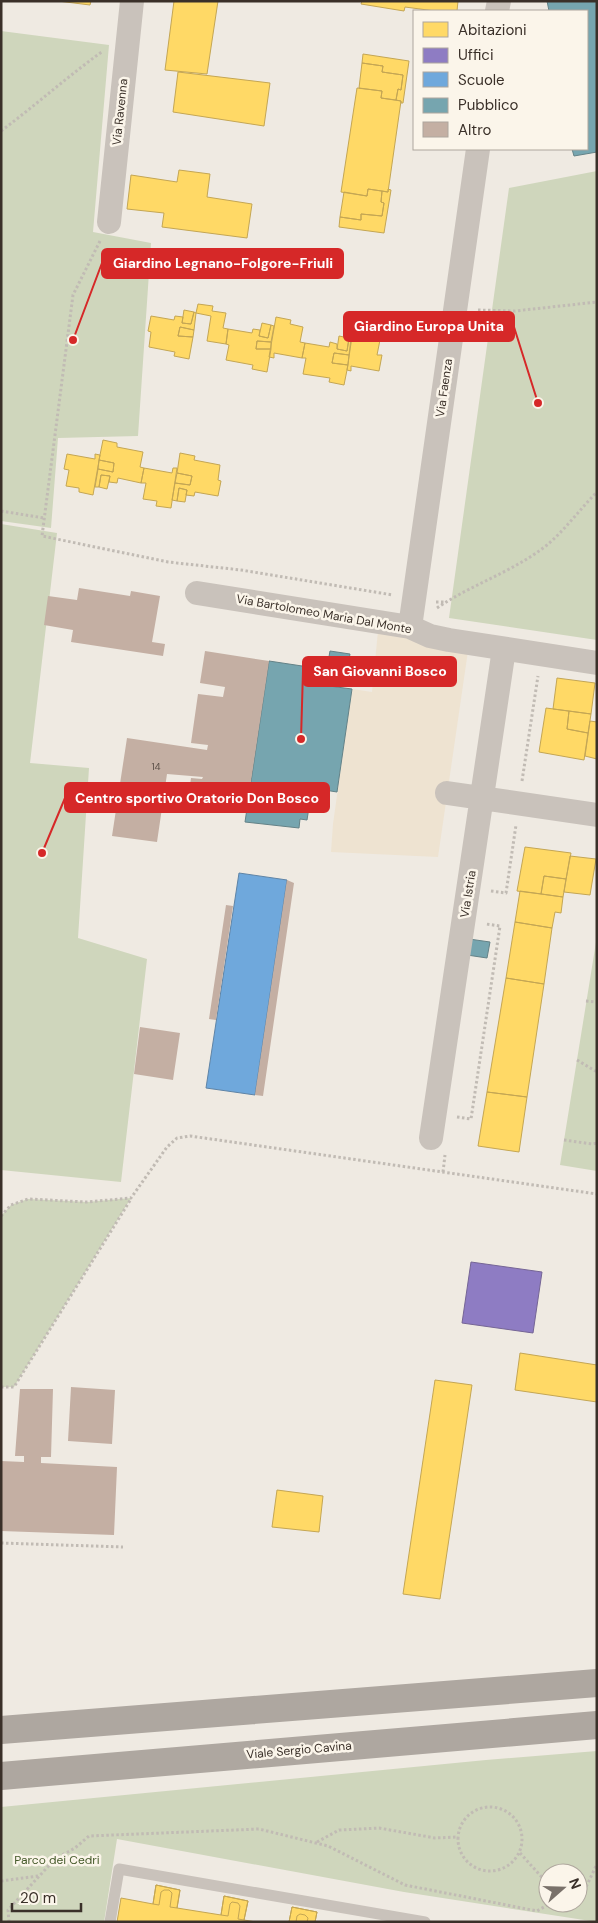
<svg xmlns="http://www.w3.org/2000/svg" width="598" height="1923" font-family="'DM Sans',sans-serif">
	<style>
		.green { fill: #cfd6bc; fill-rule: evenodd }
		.plaza { fill: #eee3d1 }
		.homes { fill: #ffd966; stroke: #c4a654 }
		.offices { fill: #8e7cc3; stroke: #756595 }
		.schools { fill: #6fa8dc; stroke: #5f84a6 }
		.public { fill: #76a5af; stroke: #648287 }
		.building { fill: #c4afa3 }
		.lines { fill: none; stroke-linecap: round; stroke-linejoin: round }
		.path { stroke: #c1bbb4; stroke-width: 3; stroke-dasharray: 2.5 2.5; stroke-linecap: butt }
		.lane { stroke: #c9c2bb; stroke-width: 11 }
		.street { stroke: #c9c2bb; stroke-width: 24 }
		.primary { stroke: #aea7a0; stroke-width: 28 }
		.labels { text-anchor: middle; stroke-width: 5; stroke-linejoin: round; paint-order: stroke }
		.number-label { font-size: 10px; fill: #5c5048 }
		.street-label { font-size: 12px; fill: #3a3029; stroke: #fbf5ea }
		.park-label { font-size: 12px; fill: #455a2a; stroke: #fbf5ea }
		.leader { fill: none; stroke: #d62828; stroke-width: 2 }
		.callout-dot { fill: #d62828; stroke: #fbf5ea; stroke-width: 2 }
		.callout { fill: #d62828; stroke: #d62828; stroke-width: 2 }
		.callout-label { font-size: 14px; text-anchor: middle; font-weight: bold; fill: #fff }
	</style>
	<rect width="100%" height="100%" fill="#efeae2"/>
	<path class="green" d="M1,31L109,45L93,232L151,243L138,436L58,438L51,528L1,521Z
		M597,171V640L449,618L509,188Z
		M1,524L57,533L30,763L89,768L78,938L147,959L121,1182L1,1170Z
		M597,936V1171L560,1165Z
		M131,1198L14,1387H1V1216L11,1205L28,1199L87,1202Z
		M597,1751V1922L404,1892L117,1839L104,1922H1V1807L486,1760ZM548,1873H578V1903H548Z"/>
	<path class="plaza" d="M379,621L469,644L438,857L331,852L333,824L352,689L372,692Z"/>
	<path class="homes" d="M58,1H91L90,5Z
		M174,1H218L207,74L165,70Z
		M362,1H458L457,11H435L405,7L404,11L361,4Z
		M363,54L409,61L403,103H401V101L396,100L398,89L401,90L403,75L382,72L383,66L362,63Z
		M362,63L383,66L382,72L403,75L401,90L398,89L396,100L381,98L382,91L359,88Z
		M178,72L270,83L264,126L173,112Z
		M357,88L382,91L381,98L401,101L388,192L368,189L367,196L341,192Z
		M179,170L210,174L207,197L252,204L247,238L162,227L164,213L127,209L131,175L177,182Z
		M368,189L382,191L381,202L384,203L382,216L361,214V220L340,217L344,192L367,196Z
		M388,189L391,190L384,233L339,227L340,217L361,220V214L382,216L384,203L381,202L382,191L388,192Z
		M198,304L213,306L212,311L226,313L223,328L228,329L226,344L207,341L211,316L196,313Z
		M184,310L194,312L191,324L182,323Z
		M194,312L196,313L194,330L180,327L178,336L193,337L189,359L174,356L175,352L149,347L151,332L148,331L151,316L174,320L175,316L183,317L182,323L191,324Z
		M276,317L291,320L290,324L303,327L300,342L305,343L302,358L274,353V358L269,357Z
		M262,323L271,325L268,338L259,336Z
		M271,325L274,326L271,342L257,341L256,349H271L267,372L252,369L253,365L226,360L229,345L226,344L228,329L252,333L253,329L260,330L259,336L268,338Z
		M180,327L194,330L193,337L178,336Z
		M353,330L368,333L367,337L380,340L377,355H382L379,371L351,366V371L347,370Z
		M339,336L349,338L347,351L337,349Z
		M349,338L351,339L349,355L334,353L332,363L348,365L344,385L329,382L330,378L303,374L306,358H302L305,343L329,347L330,342L337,344V349L347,351Z
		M257,341L271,342V349H256Z
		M334,353L349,355L348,365L332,363Z
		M103,440L117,443V447L143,452L140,467L144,468L141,483L118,478L117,483L109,482L110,476L101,475L99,487H95L98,469L113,472L114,463L99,460Z
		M180,453L195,456L194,460L220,465L218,480L221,481L218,496L195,492L194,496L186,495L187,490L179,488L177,501L172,500L175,483L190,485L192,476L177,473Z
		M67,454L95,459V454L100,455L93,495L79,492V488L66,486L69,470L64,469Z
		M99,460L114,463L113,472L98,469Z
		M144,468L172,473L173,468H177L171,508L156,506L157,501L143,499L146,483H141Z
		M177,473L192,476L190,485L175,483Z
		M101,475L110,476L107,489L99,487Z
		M179,488L187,490L185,502L177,501Z
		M557,678L595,683L591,714L553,709Z
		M546,708L569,711L567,729L588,733L584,760L539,752Z
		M569,711L591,714L588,733L567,729Z
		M590,721L597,722V759L585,756Z
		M525,847L571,853L566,879L544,876L541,894L517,891Z
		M570,856L596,859L590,895L564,892Z
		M544,876L566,879L563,897L541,894Z
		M520,891L563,897L561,913L555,912L552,928L515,922Z
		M515,922L552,928L544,984L506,978Z
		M506,978L544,984L527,1097L487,1092Z
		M487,1092L527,1097L519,1152L478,1146Z
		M520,1353L597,1365V1402L515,1390Z
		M435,1380L472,1385L440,1599L403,1594Z
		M277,1490L323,1496L319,1532L272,1527Z
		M156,1885L180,1890L177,1908L170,1907L172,1893L169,1890H164L161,1892L159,1905L153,1904Z
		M156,1885L180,1890L177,1908L221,1915L224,1896L248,1901L244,1920L256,1922H117L121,1898L153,1904Z
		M224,1896L248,1901L244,1920L238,1919L240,1906L238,1903L232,1902L230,1904L228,1916L221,1915Z
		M292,1907L317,1912L315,1922H307L308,1918L305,1915L300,1914L297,1916L296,1922H289Z
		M292,1907L317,1912L315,1922H289Z"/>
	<path class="offices" d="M471,1262L542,1272L533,1333L462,1323Z"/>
	<path class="schools" d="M239,873L287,880L255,1095L206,1088Z"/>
	<path class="public" d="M547,1H597V152L574,156L572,149H587V11H549Z
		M330,651L350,654L347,671L327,668Z
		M269,661L322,669L320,681L330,682L329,686L352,689L337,792L312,788L307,820L300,819L299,828L245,822Z
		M469,939L490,942L487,958L467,955Z"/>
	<path class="building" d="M79,588L130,596L131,591L160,596L152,642L165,644L163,656L71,642L73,630L44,625L48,596L77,600Z
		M205,651L269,661L247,807L188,799L191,778L202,779L203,777L167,774L157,842L112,836L127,738L207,750L208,745L191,743L198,694L223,697L225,687L200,683Z
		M287,880L294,883L263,1096L255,1095Z
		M226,905L233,906L216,1020L209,1019Z
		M140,1027L180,1033L173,1080L134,1074Z
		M71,1387L115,1390L112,1444L68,1441Z
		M20,1389H53L51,1457H41V1463L117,1467L114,1535L1,1531V1461L24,1462V1456H15Z"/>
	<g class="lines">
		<path class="path" d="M1,131C36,105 68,76 103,51
			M100,241L73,295L42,536L168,562L241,570L393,595
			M478,310L515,311L597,302
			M1,511L44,518
			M436,602H445
			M437,608C472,584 513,572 547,545C565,530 580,509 597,492
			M522,781L538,676
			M491,891L506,893L516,825
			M586,1001L597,1002
			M577,1060L597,1072
			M457,1117L471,1119L500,926L486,924
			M564,1140L592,1144L597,1143
			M443,1172L445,1155
			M1,1216L11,1205L28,1199L87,1202L131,1198L167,1147L177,1138L190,1136L597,1194
			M1,1387H14L131,1199
			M1,1543L123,1547
			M458 1839a32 32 0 1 1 64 0a32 32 0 1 1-64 0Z
			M317,1842L339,1830L379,1828L435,1838L457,1837
			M520,1853L548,1884
			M1,1881L38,1876
			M578,1891L585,1889L597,1864
			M9,1922L8,1910L55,1859L75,1848L89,1836L259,1829L328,1846L405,1885L537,1911L551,1903"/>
		<path class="lane" d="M110,1922L119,1869L425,1922"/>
		<path class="street" d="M497,11L499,1
			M109,222L132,1
			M197,593L410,627L430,636L449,640L597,663
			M410,627L478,149
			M447,793L597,815
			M431,1138L504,649"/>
		<path class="primary" d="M1,1730L597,1683
			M1,1776L597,1725"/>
	</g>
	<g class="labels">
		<g class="number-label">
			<text x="156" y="770">14</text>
		</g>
		<g class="street-label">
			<text transform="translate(120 112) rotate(-84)" y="4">Via Ravenna</text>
			<text transform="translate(444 388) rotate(-82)" y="4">Via Faenza</text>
			<text transform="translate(324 614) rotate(10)" y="4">Via Bartolomeo Maria Dal Monte</text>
			<text transform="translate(468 894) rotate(-81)" y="4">Via Istria</text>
			<text transform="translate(299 1750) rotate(-5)" y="4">Viale Sergio Cavina</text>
		</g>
		<g class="park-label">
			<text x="57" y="1864">Parco dei Cedri</text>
		</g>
	</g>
	<path class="leader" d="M73 340L102 263M538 403L514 327M301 739L303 671M42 853L65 798"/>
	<g class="callout-dot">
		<circle cx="73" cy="340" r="5"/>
		<circle cx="538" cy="403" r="5"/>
		<circle cx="301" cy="739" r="5"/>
		<circle cx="42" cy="853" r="5"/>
	</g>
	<g class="callout">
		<rect x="102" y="249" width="241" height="29" rx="5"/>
		<rect x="344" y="312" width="170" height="29" rx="5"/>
		<rect x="303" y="657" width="153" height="29" rx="5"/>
		<rect x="65" y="783" width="264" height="29" rx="5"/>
	</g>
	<g class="callout-label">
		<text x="223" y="268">Giardino Legnano-Folgore-Friuli</text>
		<text x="429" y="331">Giardino Europa Unita</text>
		<text x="380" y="676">San Giovanni Bosco</text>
		<text x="197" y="803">Centro sportivo Oratorio Don Bosco</text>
	</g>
	<rect width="598" height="1923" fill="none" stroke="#3a3029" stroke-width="5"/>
	<rect x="413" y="10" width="175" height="140" fill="#fbf5ea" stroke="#aea69d"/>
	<rect x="423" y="22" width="25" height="15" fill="#ffd966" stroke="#aea69d"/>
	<text x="458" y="35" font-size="15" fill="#3a3029">Abitazioni</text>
	<rect x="423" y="48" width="25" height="15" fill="#8e7cc3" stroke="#aea69d"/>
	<text x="458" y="60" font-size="15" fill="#3a3029">Uffici</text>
	<rect x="423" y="72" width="25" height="15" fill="#6fa8dc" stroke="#aea69d"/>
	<text x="458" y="85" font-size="15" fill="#3a3029">Scuole</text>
	<rect x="423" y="98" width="25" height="15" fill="#76a5af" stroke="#aea69d"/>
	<text x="458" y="110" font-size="15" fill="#3a3029">Pubblico</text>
	<rect x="423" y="122" width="25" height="15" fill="#c4afa3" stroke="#aea69d"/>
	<text x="458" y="135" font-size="15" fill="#3a3029">Altro</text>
	<g transform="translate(563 1888) rotate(70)"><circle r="24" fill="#fbf5ea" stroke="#aea69d"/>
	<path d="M0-4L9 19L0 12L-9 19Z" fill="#79716a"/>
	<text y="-8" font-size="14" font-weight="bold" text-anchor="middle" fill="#3a3029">N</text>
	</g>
	<path d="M12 1903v8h69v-8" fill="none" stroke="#3a3029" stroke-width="2.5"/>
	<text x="20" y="1903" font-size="15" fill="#3a3029" stroke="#fbf5ea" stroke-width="4" paint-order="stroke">20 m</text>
</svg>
